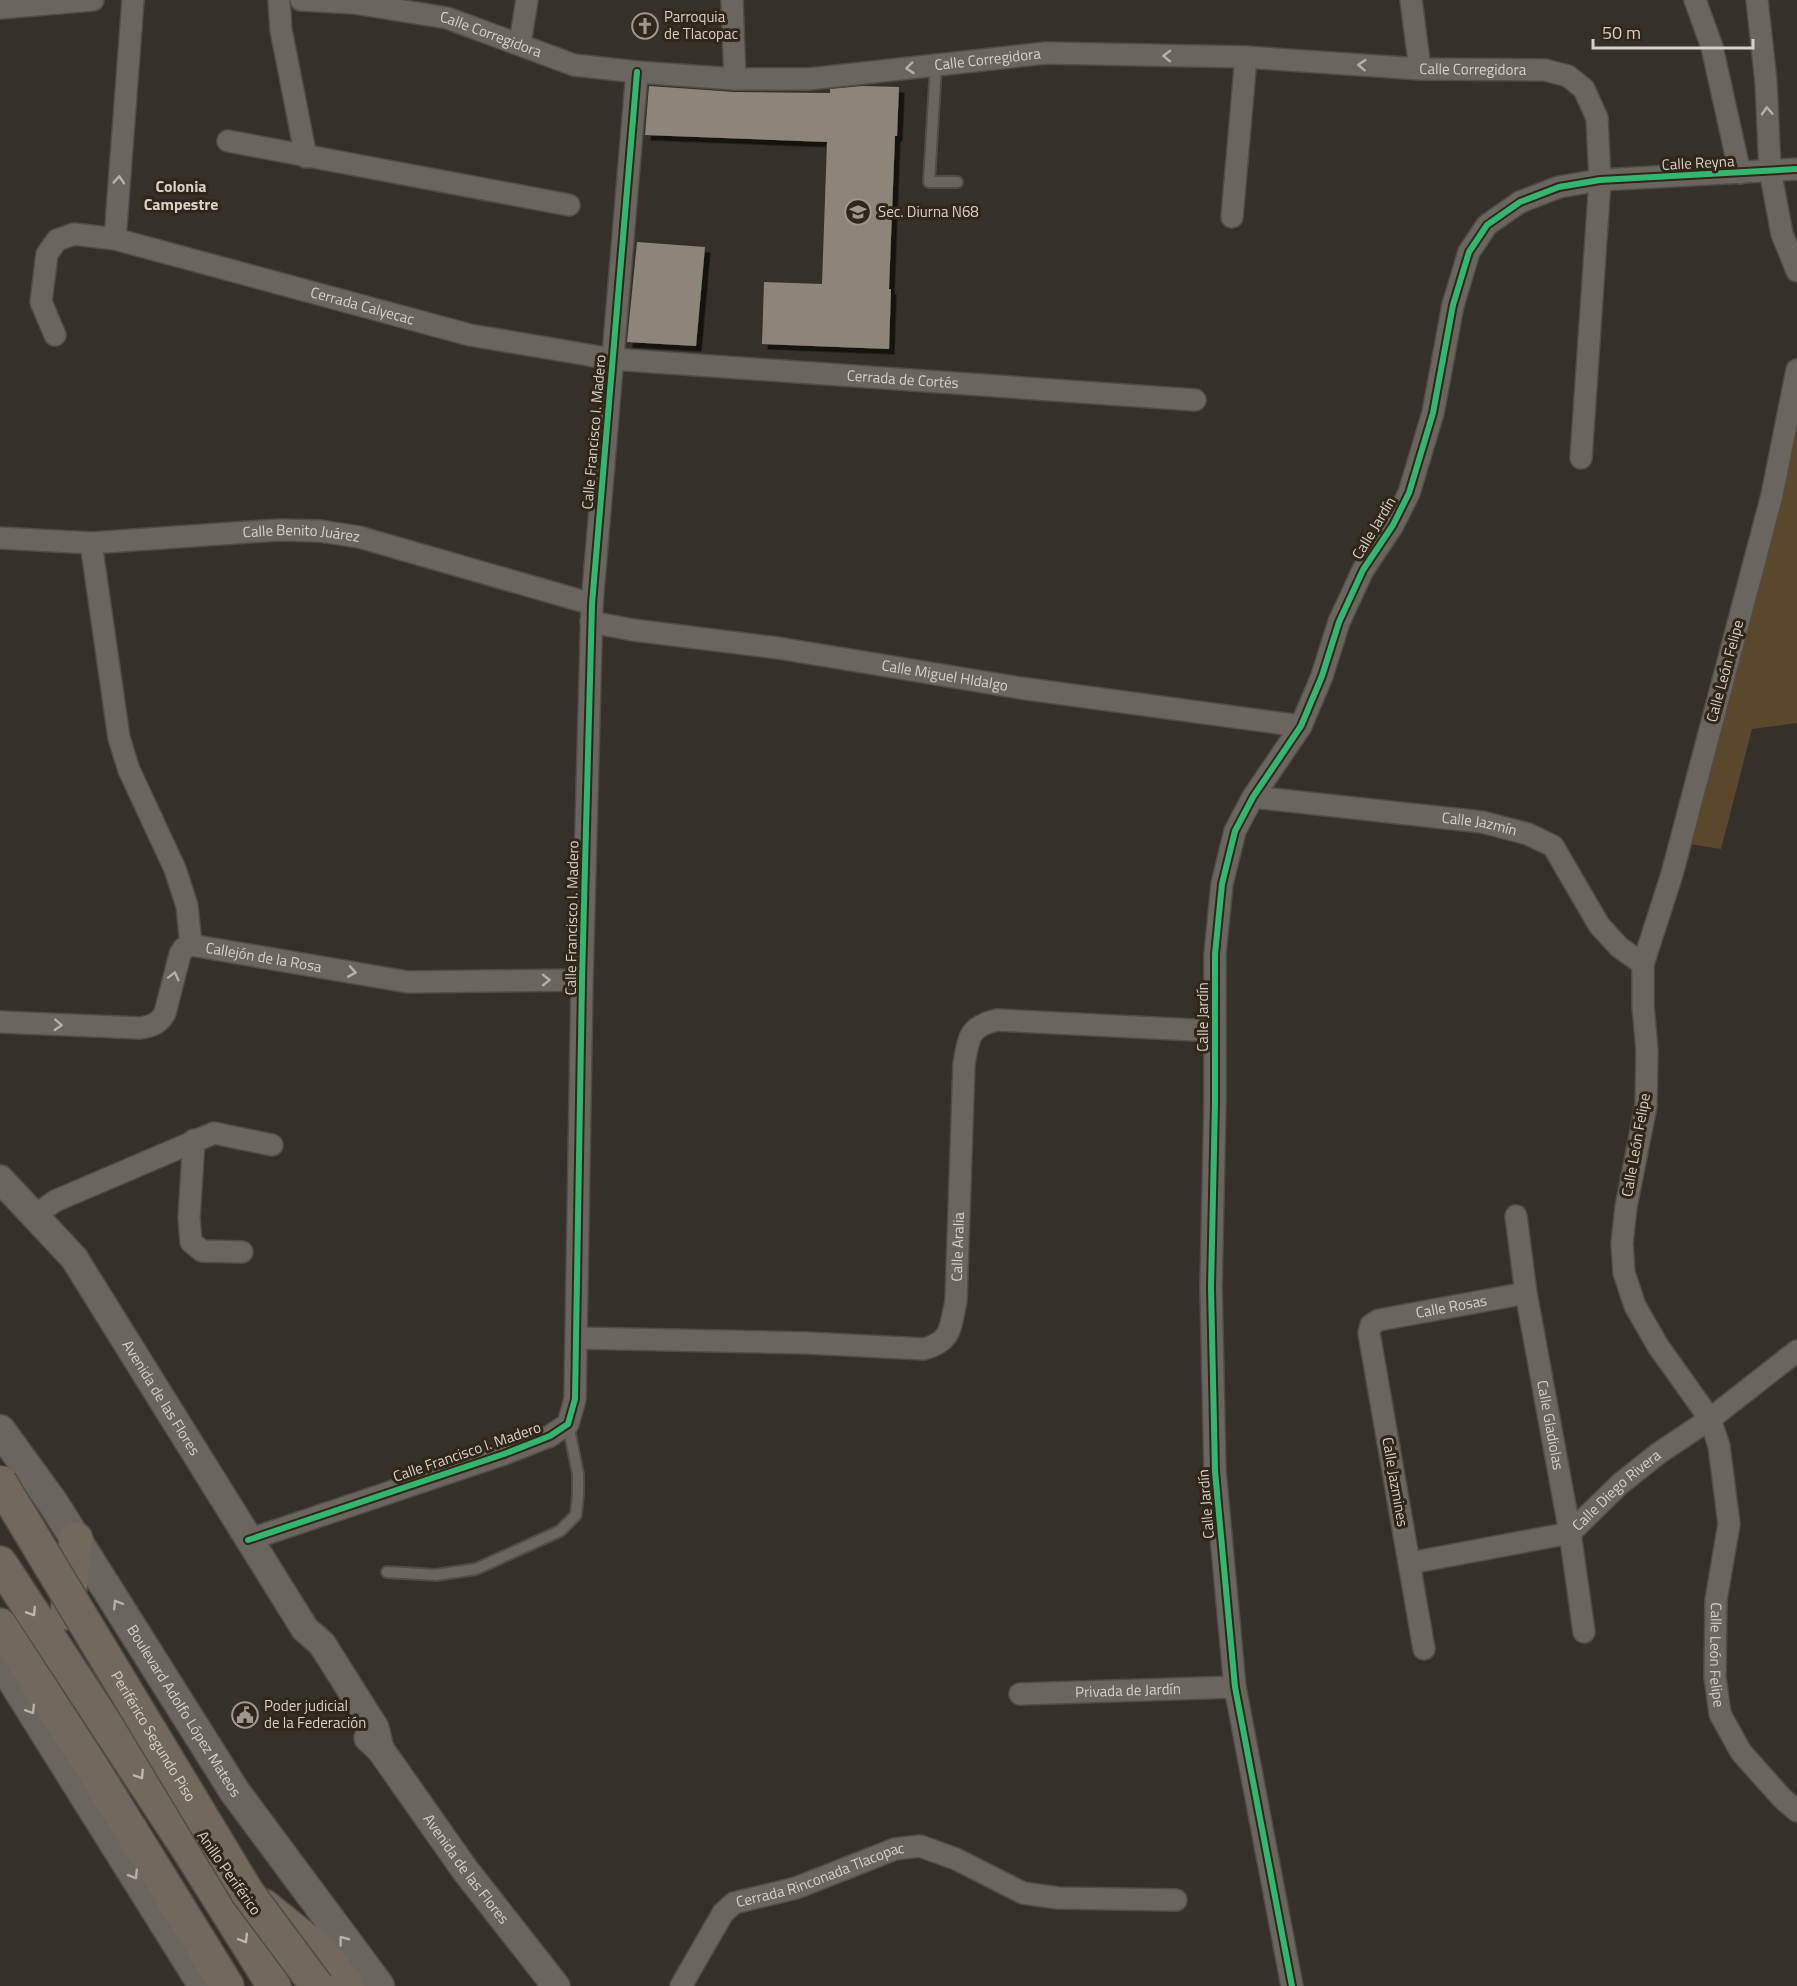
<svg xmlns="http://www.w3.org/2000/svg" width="1797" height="1986" font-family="'Titillium Web',sans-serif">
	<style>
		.green { fill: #5b482c }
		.building { fill: #8d8579; filter: url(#shadow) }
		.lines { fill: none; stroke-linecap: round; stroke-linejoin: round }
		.service-casing { stroke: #504c46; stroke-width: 14 }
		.minor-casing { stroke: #504c46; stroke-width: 24 }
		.tertiary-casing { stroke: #504c46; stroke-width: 30 }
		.secondary-casing { stroke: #504c46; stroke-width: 33 }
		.motorway-casing { stroke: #504c46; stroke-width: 36 }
		.service { stroke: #6a665f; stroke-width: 10 }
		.minor { stroke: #6a665f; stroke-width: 21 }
		.tertiary { stroke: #6a665f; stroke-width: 27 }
		.secondary { stroke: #6a665f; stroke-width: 30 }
		.motorway { stroke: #71695d; stroke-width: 33 }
		.motorway-bridge-casing { stroke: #504c46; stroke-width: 36; stroke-linecap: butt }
		.motorway-bridge { stroke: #71695d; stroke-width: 33 }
		.cycleway-casing { stroke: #30271a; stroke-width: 10 }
		.cycleway { stroke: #33b770; stroke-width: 6 }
		.oneway { stroke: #b6b0a8 }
		.oneway2 { stroke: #bdb6ad }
		.labels { text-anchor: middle; stroke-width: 6; stroke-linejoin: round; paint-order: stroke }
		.poi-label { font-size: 15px; fill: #d6d0c8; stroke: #30271a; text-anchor: start }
		.street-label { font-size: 15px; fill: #d6d0c8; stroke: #30271a }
		.neighbourhood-label { font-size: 16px; font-weight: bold; fill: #d6d0c8; stroke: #30271a }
	</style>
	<defs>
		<filter id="shadow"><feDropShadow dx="5.5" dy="5.5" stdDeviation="0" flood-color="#0009"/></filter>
	</defs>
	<rect width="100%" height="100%" fill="#353029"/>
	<path class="green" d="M1797,364V723L1752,729L1721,849L1684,843Z"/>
	<path class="building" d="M649,86L734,92L830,93V89L862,86L899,87L897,136H895L889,289H891L889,349L762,344L764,282L822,284L827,142L645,135Z
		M637,242L705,247L696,346L627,342Z"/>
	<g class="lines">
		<g class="service-casing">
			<path id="service" d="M936,65L929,182H957
				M387,1572L436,1575L476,1569L560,1531L576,1515L578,1494V1474L568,1424"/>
		</g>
		<g class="minor-casing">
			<g id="minor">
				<path d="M279,0L281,30L306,157"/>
				<path id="s1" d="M301,0L354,3L447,18L574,65L637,72L735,79H809L1046,53L1246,57L1420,69L1545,70L1568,76L1584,89L1597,118L1600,180L1581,458"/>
				<path d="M732,0L735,79"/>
				<path d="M1411,0L1420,69"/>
				<path d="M1695,0L1712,47L1740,173"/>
				<path d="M1757,0L1766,82L1770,170L1782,234L1797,271"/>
				<path d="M0,8L93,0"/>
				<path d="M520,43L527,0"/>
				<path d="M228,141L569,205"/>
				<path d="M1232,217L1246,57"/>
				<path d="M115,239L133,0"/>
				<path id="s2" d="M55,335L41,302L47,254L57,240L74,234L115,239L470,335L612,359L1195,400"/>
				<path id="s3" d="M1797,370L1772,495L1672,874L1643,964V1006L1647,1050L1646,1106L1626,1207L1622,1243L1624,1273L1635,1306L1658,1346L1710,1419L1719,1446L1729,1524L1716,1600L1715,1677L1720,1714L1741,1752L1782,1798L1797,1811"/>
				<path id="s4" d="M0,538L91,543L279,530L320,531L359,537L592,604"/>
				<path d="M91,543L119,738L129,770L175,869L187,906L191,945"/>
				<path id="s5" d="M591,622L633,630L778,648L1020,688L1301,726"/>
				<path id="s6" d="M1253,797L1482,822L1528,834L1553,846L1599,925L1619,947L1643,964"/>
				<path id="s7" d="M0,1022L140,1028C152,1026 159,1024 165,1013L180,954L184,948L191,945L408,982L582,980"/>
				<path d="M194,1140L189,1218L191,1242L202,1251L242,1252"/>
				<path d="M34,1216L55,1201L214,1133L272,1145"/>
				<path id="s8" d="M1516,1216L1526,1293L1570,1533L1584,1632"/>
				<path id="s9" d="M577,1338L807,1343L924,1349C952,1341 950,1328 956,1301L964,1064C969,1037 968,1027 997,1020L1214,1031"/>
				<path d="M248,1540L504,1454L550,1436L568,1424L575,1399L582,980L592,604L637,72"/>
				<path id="s10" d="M1410,1563L1570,1533L1620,1484L1659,1453L1710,1419L1797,1351"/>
				<path id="s11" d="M1424,1649L1369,1333L1371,1325L1379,1320L1526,1293"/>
				<path id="s12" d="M1020,1694L1235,1687"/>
				<path id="s13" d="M681,1986L723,1913L734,1903L796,1888L895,1849L920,1846L956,1859L1023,1893L1058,1898L1176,1900"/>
				<path d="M1292,1986L1235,1687L1215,1471L1211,1287L1215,1103V954L1222,884L1235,831L1253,797L1301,726L1322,676L1339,622L1363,570L1393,525L1409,493L1433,413L1453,305L1469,252L1487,225L1520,202L1559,187L1600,180L1797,169"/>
			</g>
		</g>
		<g class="tertiary-casing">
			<g id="tertiary">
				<path id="s14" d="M0,1179L74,1258L305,1629L322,1644L375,1728L380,1749"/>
				<path id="s15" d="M368,1738L380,1749L465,1870L556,1986"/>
			</g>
		</g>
		<g class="secondary-casing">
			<g id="secondary">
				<path id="s16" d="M0,1430L53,1503L235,1792L379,1986"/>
				<path d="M0,1660L204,1986"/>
			</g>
		</g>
		<g class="motorway-casing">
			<path id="motorway" d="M0,1563L190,1852L274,1986
				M67,1613L76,1539
				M0,1625L90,1764L227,1986
				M264,1906L320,1951L348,1986"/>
		</g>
		<use href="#service" class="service"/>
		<use href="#minor" class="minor"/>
		<use href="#tertiary" class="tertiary"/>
		<use href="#secondary" class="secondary"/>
		<use href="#motorway" class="motorway"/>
		<g class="motorway-bridge-casing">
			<g id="motorway-bridge">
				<path id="s17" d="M0,1482L247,1892L317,1986"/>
			</g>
		</g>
		<use href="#motorway-bridge" class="motorway-bridge"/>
		<g class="cycleway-casing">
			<path id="cycleway" d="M248,1540L504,1454L550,1436L568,1424L575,1399L582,980L592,604L637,72
				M1292,1986L1235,1687L1215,1471L1211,1287L1215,1103V954L1222,884L1235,831L1253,797L1301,726L1322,676L1339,622L1363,570L1393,525L1409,493L1433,413L1453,305L1469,252L1487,225L1520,202L1559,187L1600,180L1797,169"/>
		</g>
		<use href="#cycleway" class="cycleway"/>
	</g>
	<defs><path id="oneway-chevron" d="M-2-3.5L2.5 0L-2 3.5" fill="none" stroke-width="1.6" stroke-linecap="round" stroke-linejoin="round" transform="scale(1.5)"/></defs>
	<g class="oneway">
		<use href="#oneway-chevron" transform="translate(1167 56) rotate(-179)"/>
		<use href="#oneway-chevron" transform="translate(1362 65) rotate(-176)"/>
		<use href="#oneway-chevron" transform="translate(910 68) rotate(174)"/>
		<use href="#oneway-chevron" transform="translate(1767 111) rotate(-93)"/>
		<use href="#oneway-chevron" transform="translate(119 180) rotate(-86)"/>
		<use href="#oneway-chevron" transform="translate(352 972) rotate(10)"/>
		<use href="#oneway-chevron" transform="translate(174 976) rotate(-76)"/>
		<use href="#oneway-chevron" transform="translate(546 980) rotate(-1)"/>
		<use href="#oneway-chevron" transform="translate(58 1025) rotate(3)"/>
		<use href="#oneway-chevron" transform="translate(117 1604) rotate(-122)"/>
		<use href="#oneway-chevron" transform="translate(31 1710) rotate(58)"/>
		<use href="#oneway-chevron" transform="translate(134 1875) rotate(58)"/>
		<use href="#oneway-chevron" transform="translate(343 1940) rotate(-127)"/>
	</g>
	<g class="oneway2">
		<use href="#oneway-chevron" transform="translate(32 1612) rotate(57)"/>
		<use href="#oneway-chevron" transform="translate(140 1775) rotate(57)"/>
		<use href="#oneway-chevron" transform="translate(244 1939) rotate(58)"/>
	</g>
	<defs>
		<g id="church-ring" transform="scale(1.35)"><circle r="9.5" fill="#30271a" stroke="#9e9890" stroke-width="1.5"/><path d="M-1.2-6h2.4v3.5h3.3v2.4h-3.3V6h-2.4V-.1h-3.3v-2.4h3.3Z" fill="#9e9890"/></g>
		<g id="school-ring" transform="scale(1.35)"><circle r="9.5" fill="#30271a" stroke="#9e9890" stroke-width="1.5"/><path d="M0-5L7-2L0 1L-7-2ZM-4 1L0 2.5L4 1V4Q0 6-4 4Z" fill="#9e9890"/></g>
		<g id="civic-ring" transform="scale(1.35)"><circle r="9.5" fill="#30271a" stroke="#9e9890" stroke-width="1.5"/><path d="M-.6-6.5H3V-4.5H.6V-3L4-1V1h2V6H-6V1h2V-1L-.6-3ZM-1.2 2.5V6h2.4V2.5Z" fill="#9e9890"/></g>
	</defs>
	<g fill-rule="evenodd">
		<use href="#church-ring" x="645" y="26"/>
		<use href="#school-ring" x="858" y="212"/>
		<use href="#civic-ring" x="245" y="1715"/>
	</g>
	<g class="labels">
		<g class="poi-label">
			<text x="664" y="22">Parroquia<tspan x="664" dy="17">de Tlacopac</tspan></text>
			<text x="878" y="217">Sec. Diurna N68</text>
			<text x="264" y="1711">Poder judicial<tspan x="264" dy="17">de la Federación</tspan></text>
		</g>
		<g class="street-label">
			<text dy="5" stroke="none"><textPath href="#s1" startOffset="194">Calle Corregidora</textPath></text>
			<text dy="5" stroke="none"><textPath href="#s1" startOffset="698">Calle Corregidora</textPath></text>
			<text dy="5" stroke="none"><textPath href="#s1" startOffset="1184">Calle Corregidora</textPath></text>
			<text transform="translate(1698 163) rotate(-3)" y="5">Calle Reyna</text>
			<text dy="5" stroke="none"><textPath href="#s2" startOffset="417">Cerrada Calyecac</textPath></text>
			<text dy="5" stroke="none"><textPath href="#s2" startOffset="964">Cerrada de Cortés</textPath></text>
			<text transform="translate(594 432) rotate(-85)" y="5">Calle Francisco I. Madero</text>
			<text transform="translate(1374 528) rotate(-59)" y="5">Calle Jardín</text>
			<text dy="5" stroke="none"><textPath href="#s4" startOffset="302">Calle Benito Juárez</textPath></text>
			<text transform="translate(1725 671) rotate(-75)" y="5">Calle León Felipe</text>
			<text dy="5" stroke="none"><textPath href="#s5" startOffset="358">Calle Miguel HIdalgo</textPath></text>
			<text dy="5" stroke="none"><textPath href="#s6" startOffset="228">Calle Jazmín</textPath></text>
			<text transform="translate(572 918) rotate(-89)" y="5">Calle Francisco I. Madero</text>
			<text dy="5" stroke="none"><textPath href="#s7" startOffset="320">Callejón de la Rosa</textPath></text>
			<text transform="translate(1203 1017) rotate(-90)" y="5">Calle Jardín</text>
			<text transform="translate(1636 1145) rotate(-80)" y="5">Calle León Felipe</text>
			<text dy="5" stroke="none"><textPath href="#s9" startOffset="464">Calle Aralia</textPath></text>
			<text dy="5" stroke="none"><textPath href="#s11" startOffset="412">Calle Rosas</textPath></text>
			<text dy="5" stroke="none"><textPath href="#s14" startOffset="273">Avenida de las Flores</textPath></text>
			<text dy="5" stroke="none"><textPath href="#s8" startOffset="212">Calle Gladiolas</textPath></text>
			<text transform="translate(467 1452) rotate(-19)" y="5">Calle Francisco I. Madero</text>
			<text transform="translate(1395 1482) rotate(80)" y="5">Calle Jazmines</text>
			<text dy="5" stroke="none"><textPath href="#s10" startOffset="226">Calle Diego Rivera</textPath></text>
			<text transform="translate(1206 1504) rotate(-95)" y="5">Calle Jardín</text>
			<text dy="5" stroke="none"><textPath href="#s3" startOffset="1335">Calle León Felipe</textPath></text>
			<text dy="5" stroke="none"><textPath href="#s12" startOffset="108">Privada de Jardín</textPath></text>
			<text dy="5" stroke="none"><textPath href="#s16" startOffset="336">Boulevard Adolfo López Mateos</textPath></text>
			<text dy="5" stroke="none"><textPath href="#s17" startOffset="297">Periférico Segundo Piso</textPath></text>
			<text dy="5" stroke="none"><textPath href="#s15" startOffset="164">Avenida de las Flores</textPath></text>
			<text transform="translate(229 1873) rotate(55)" y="5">Anillo Periférico</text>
			<text dy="5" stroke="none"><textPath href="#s13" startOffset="190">Cerrada Rinconada Tlacopac</textPath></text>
		</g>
		<g class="neighbourhood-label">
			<text x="181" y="192">Colonia<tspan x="181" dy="18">Campestre</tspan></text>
		</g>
	</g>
	<path d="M1593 39v9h160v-9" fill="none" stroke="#d6d0c8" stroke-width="3"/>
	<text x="1602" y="39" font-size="18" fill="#d6d0c8" stroke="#30271a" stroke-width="4.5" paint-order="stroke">50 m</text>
</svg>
